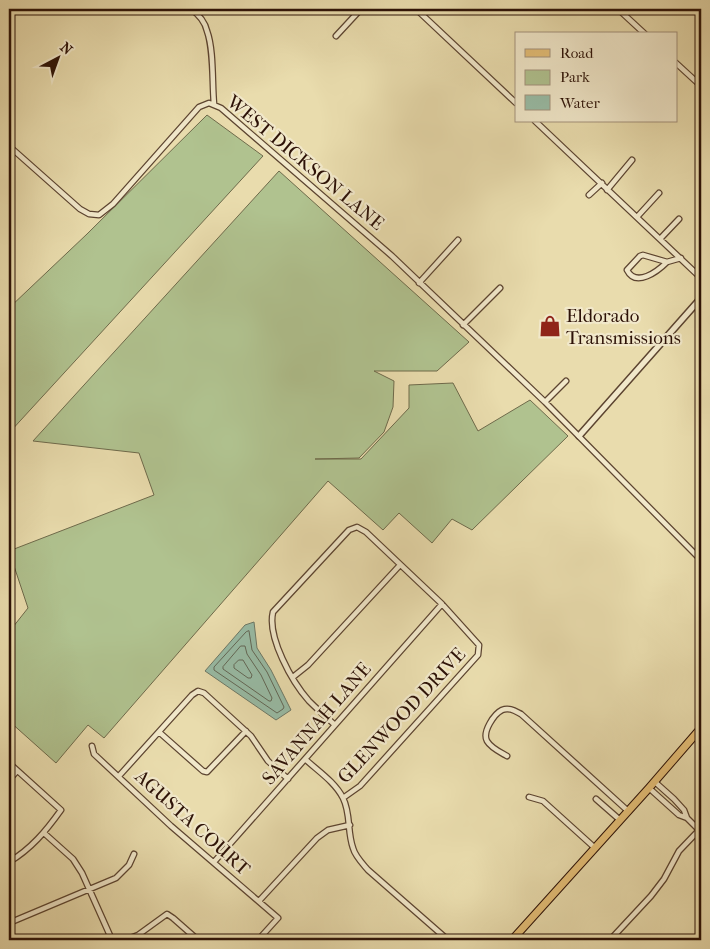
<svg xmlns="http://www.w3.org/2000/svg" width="710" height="949" font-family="'IM FELL French Canon',serif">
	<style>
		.green { fill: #b0c28f; stroke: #6e6a4b }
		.water { fill: #98bca6; stroke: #6d7866 }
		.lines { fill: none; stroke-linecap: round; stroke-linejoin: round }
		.shore { stroke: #626756; stroke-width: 1 }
		.minor-casing { stroke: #5c4430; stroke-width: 7 }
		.tertiary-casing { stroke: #5c4430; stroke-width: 8 }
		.primary-casing { stroke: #2d1207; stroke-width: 9 }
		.minor { stroke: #f1e8ca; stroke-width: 4.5 }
		.tertiary { stroke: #f1e8ca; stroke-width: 5 }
		.primary { stroke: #e4be76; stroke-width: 7 }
		.labels { text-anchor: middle; stroke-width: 4.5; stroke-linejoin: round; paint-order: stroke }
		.street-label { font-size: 19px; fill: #2d1207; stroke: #f1e8ca }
		.poi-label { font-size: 19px; fill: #2d1207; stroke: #f1e8ca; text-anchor: start }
	</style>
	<rect width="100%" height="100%" fill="#e9dcad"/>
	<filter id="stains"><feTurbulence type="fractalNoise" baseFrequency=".004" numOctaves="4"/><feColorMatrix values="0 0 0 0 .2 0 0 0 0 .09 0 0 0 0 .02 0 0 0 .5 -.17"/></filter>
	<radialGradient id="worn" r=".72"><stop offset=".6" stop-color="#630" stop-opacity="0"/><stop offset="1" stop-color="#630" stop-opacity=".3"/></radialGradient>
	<path class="green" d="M207,115L263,156L9,433V308L87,234Z
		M279,171L469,342L437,371H374L394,381L393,407L384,432L359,458L315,459H361L409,408V385L453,383L478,431L530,400L568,436L472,530L452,519L432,543L399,513L383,530L328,481L104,738L88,725L56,763L9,721V632L28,608L9,551L154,495L139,453L33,441Z"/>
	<path class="water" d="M254,622L257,648L271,670L291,710L276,720L205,671L245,625Z"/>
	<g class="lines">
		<path class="shore" d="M249,631L252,650L267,672L284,707L283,709L277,713L214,670V667L246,632Z
			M241,646H245L247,654L261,675L272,698L271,701H269L223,669V667Z
			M239,660H243L252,675L251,678H248L234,668V665Z"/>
		<g class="minor-casing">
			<path id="minor" d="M191,9C198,14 205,22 207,31C214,50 212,83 214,104
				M416,9L516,103
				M618,9L645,34
				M336,36L361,9
				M676,63L701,86
				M535,121L701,278
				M9,146L80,209L89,214L99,215L113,204L199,107L209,103L221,108L392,256L545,402L701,560
				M607,190L632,160
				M589,195L602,183
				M637,217L659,193
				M660,239L679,219
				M643,255L667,262C658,271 636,288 627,270L640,256Z
				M667,262L681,258
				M419,283L458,240
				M463,325L500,288
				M545,402L566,381
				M293,677L308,665L400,565
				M335,725C326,717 317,709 309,701C292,682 267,637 273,612L349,530L357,527L366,532L442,604L479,645L478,655L360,786L343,798
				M159,732L203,771L207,772L246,731
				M92,746L94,754L171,826L278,918L258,940
				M507,756C500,752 491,748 487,741C482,732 494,714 502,710C509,707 515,711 521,714L628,811
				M305,759C318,771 335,782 343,798C351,814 347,831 353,848C355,856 362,863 368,870L448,940
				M9,763L61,810C46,831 31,849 9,862
				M119,776L192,695L198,691L204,693L251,736L268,761L288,779
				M9,780L17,771
				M655,782L674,799L684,810L687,818L701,832
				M649,788L679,815L687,818
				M529,797L543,801L595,848
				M596,799L620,820
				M44,833L73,859L82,873L112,940
				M214,862L442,604
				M259,901L317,838L328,830L350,825
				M9,923L116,878L129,865L134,854
				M125,940L138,935L167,914L173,918L198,940
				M610,940L651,896L664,879L679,851L701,828"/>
		</g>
		<g class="tertiary-casing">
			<path id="tertiary" d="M579,436L701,298"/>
		</g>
		<g class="primary-casing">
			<path id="primary" d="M512,940L649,788L701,728"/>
		</g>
		<use href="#minor" class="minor"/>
		<use href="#tertiary" class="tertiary"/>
		<use href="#primary" class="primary"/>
	</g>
	<defs>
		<g id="shop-bare" transform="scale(1.725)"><path d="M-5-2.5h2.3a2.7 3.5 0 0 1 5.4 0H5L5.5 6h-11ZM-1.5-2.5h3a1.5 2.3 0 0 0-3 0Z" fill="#8f2418" stroke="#f1e8ca" stroke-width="2.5" paint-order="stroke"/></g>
	</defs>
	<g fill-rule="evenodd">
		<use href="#shop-bare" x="550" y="326"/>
	</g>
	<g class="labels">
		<g class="street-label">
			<text transform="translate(306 162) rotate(40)" y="7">WEST DICKSON LANE</text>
			<text transform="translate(401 715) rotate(-47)" y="7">GLENWOOD DRIVE</text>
			<text transform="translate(316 723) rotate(-49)" y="7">SAVANNAH LANE</text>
			<text transform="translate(193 822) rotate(42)" y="7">AGUSTA COURT</text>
		</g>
		<g class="poi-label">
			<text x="566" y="322">Eldorado<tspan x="566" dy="22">Transmissions</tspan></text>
		</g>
	</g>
	<rect width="710" height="949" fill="none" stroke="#e9dcad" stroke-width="30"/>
	<rect x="10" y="10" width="690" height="929" fill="none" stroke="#2d1207" stroke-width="2.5"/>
	<rect x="15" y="15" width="680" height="919" fill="none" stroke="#2d1207"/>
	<rect x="515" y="32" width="162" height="90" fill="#f1e8ca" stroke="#a3927c"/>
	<rect x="525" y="49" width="25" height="8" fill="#e4be76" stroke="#a3927c"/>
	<text x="560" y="58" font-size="15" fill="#2d1207">Road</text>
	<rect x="525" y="70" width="25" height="15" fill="#b0c28f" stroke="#a3927c"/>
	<text x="560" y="82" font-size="15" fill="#2d1207">Park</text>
	<rect x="525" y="95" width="25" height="15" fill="#98bca6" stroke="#a3927c"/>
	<text x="560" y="108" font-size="15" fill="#2d1207">Water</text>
	<g transform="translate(58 58) rotate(41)" stroke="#f1e8ca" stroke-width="4" paint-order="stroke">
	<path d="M0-4L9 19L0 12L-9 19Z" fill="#2d1207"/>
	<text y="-8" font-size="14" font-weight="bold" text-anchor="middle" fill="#2d1207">N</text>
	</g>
	<rect width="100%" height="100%" filter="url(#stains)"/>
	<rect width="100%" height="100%" fill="url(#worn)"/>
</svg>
